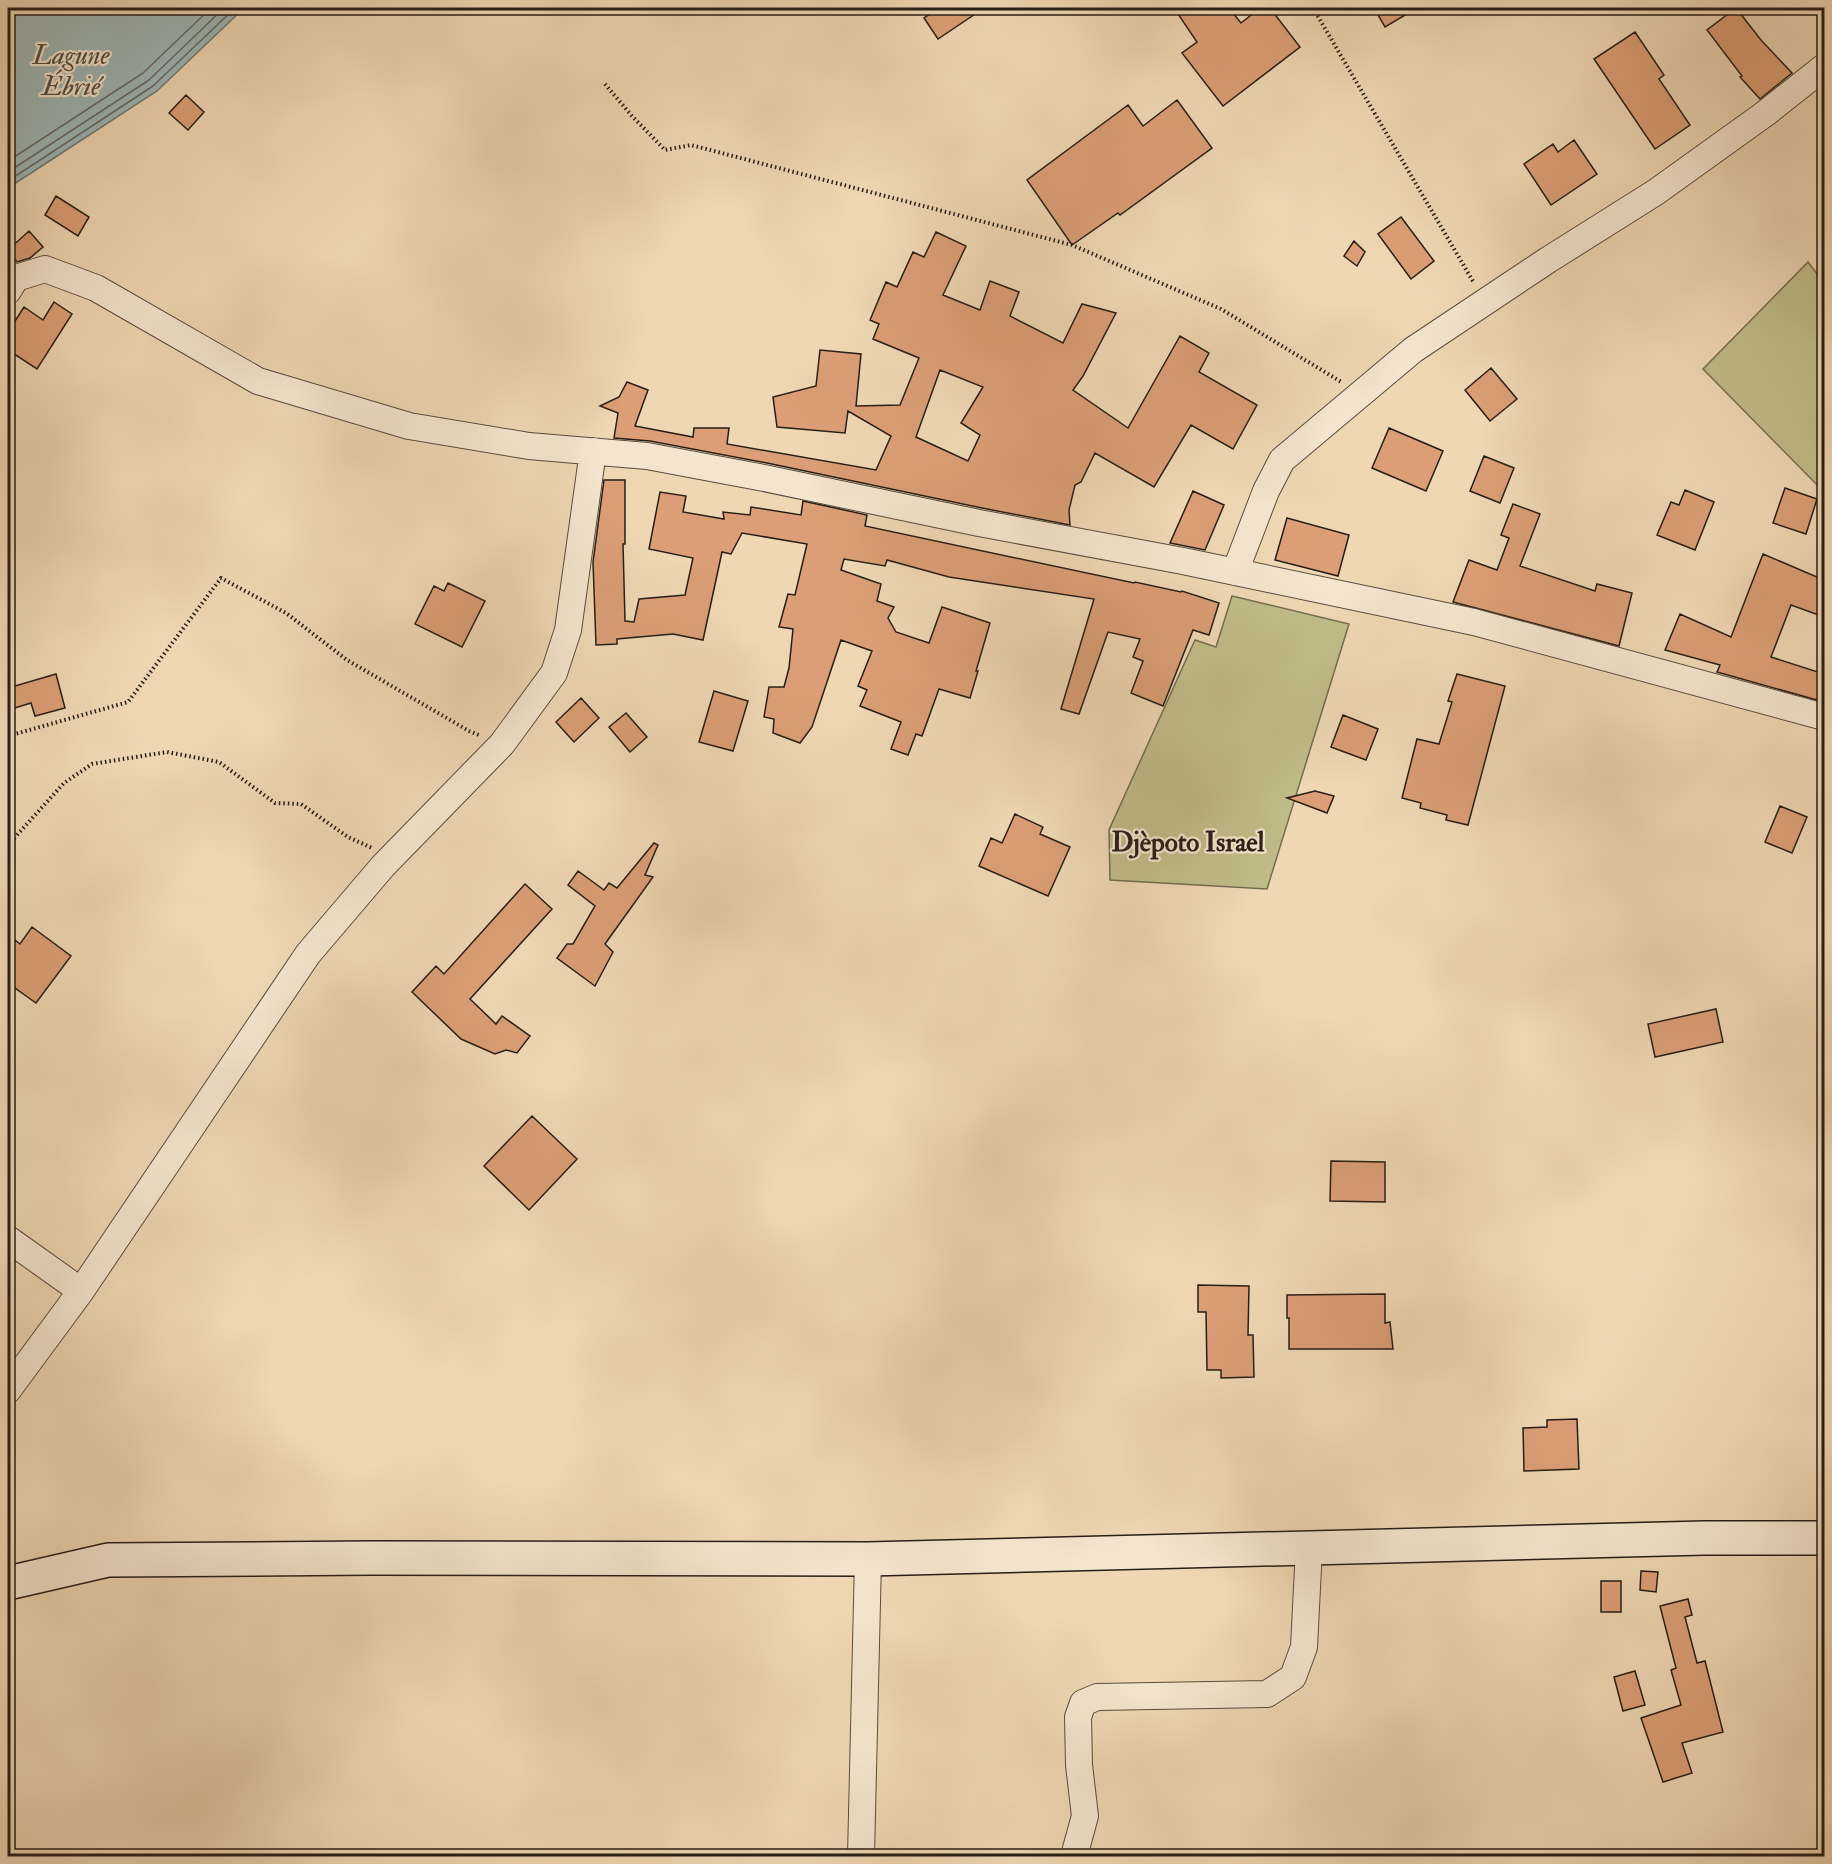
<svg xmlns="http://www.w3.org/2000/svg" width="1832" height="1864" font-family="'IM FELL Double Pica',serif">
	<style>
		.green { fill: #c0bc88; stroke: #746d4f; stroke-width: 1.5 }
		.water { fill: #9db7b7; stroke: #6e7a77; stroke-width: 1.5 }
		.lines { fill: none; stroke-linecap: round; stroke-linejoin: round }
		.shore { stroke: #626a66; stroke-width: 1.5 }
		.building { fill: #db9e76; stroke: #271e16; stroke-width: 1.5; fill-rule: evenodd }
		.street-casing { stroke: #594c3e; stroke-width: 28 }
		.secondary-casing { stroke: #271e16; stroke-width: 36 }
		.path { stroke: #271e16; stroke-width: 4; stroke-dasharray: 1.5 3; stroke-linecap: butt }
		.street { stroke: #f5e5ce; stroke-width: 26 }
		.secondary { stroke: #f5e5ce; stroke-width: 33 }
		.labels { text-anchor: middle; stroke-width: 4.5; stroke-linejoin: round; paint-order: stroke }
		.water-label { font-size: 27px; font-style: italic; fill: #4a4c46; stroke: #f5e5ce }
		.neighbourhood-label { font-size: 27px; font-weight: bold; fill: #271e16; stroke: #f5e5ce }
	</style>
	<rect width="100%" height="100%" fill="#efd7b4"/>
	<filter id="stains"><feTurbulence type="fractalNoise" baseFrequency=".00333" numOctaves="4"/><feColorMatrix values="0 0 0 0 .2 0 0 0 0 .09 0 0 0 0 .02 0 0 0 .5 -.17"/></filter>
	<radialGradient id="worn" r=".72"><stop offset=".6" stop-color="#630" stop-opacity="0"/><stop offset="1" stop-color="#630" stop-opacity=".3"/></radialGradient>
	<path class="green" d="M1808,262L1824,283V492L1703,369Z
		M1232,596L1349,624L1267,889L1110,880L1109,830L1195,640L1216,647Z"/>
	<path class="water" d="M8,8H244L157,91L8,188Z"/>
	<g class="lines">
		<path class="shore" d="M8,161L143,73L211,8
			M8,172L149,80L224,8
			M8,181L153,86L235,8"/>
	</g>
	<path class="building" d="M939,8H984L938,39L924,18Z
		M1174,8H1229L1241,23L1260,8H1270L1300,47L1223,106L1182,53L1197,42Z
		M1374,8H1417L1385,27Z
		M1736,8L1761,40L1792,73L1760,99L1740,77L1742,76L1707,30Z
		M1635,32L1664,75L1659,79L1690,125L1655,149L1594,59Z
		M186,95L204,112L188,130L169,113Z
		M1177,100L1212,148L1120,215L1118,213L1072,245L1027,180L1128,105L1143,126Z
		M1574,140L1597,174L1551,205L1524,164L1553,144L1558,152Z
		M56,196L89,217L78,236L45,215Z
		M1401,217L1434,261L1411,279L1378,234Z
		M29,231L43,247L30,258L17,262L8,250Z
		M936,232L966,246L943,295L980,310L990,281L1019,292L1010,316L1063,343L1082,304L1116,313L1083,376L1073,390L1128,428L1180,336L1209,353L1199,372L1257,405L1233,449L1191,425L1154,487L1095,453L1081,482L1075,485L1069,510L1070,525L982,508L767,463L650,441L614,438L618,413L600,406L619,397L627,382L648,390L635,426L693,437L694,428H729L727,444L876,470L891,436L848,411L845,433L777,427L773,397L816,386L820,350L861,354L856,406L900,405L919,358L873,339L879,324L870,320L886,282L897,287L913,252L924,257ZM940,370L983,387L961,423L980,435L968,461L916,437Z
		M1354,241L1365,252L1357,266L1344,256Z
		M54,302L72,314L37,369L8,350V332L24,307L43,320Z
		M1491,368L1517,399L1490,421L1465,390Z
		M1389,428L1443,451L1426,491L1372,468Z
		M1484,456L1514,468L1500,503L1470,491Z
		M604,480H625V544H623L625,621L634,622L639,599L685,595L693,558L649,549L660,492L686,496L683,512L724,519L723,512L750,515L751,507L801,515L803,501L867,515L865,526L1134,583L1135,582L1181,592L1182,591L1219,603L1209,635L1193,630L1163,706L1131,693L1143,661L1133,657L1140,639L1108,632L1079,714L1061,709L1094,599L949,577L887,560L885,566L844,559L841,570L881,584L877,601L894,607L888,618L896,632L929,643L942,607L990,623L976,671H978L970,698L939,689L922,736L916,734L908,755L891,749L901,722L860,706L867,690L858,686L872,651L841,640L812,727L800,743L773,733L774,719L764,717L769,687H784L789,668L793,629L779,627L788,594L795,595L807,544L742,533L731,554L722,552L703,640L673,634L617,639V644L596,645L593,562Z
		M1785,488L1817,499L1806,534L1773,523Z
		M1685,490L1714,502L1695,550L1657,535L1671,502L1679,505Z
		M1193,491L1224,505L1205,550L1170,543Z
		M1513,504L1540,514L1520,566L1595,591L1597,584L1632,593L1619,646L1453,602L1469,560L1497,570L1509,538L1501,535Z
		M1287,518L1349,535L1338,576L1275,560Z
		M1763,554L1824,580V617L1791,605L1771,657L1824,674V702L1717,672L1720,665L1665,650L1680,614L1731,637Z
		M448,583L485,601L462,647L415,624L434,586L444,591Z
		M56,674L65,708L35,716L31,703L8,710V688Z
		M1457,674L1505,686L1468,825L1446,820L1447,815L1420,808L1421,803L1402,798L1417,739L1439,744L1452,702L1448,701Z
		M714,691L748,701L733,751L699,742Z
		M581,698L599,718L574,742L556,722Z
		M626,713L647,737L630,752L609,727Z
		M1343,715L1378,729L1366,760L1331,747Z
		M1315,791L1334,796L1327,813L1287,798Z
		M1780,806L1807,817L1792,853L1765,842Z
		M1015,814L1043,827L1040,834L1070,847L1048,896L979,866L991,838L1002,843Z
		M654,843L658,845L645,875L653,877L605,944L613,952L595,986L557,958L567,944H573L595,906L568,885L578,871L604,890L609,883L617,888Z
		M525,884L552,909L470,999L496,1024L502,1016L530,1036L517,1053L506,1050L495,1054L461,1039L412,992L436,966L444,974Z
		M32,927L71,956L36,1003L8,983V950L15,940L20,944Z
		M1716,1009L1723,1042L1655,1057L1648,1024Z
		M532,1116L577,1159L529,1210L484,1166Z
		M1331,1161L1385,1162V1202L1330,1201Z
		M1198,1285L1249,1286L1248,1335H1253L1254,1377L1221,1378V1370H1207L1206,1312H1198Z
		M1385,1294V1323L1390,1322L1393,1349H1289V1318H1287V1295Z
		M1577,1419L1579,1469L1524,1471L1523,1428L1547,1427V1420Z
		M1641,1571L1658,1572L1656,1592L1640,1590Z
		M1601,1581H1621V1612H1601Z
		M1688,1599L1692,1615L1685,1617L1697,1663L1705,1661L1723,1732L1682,1743L1692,1773L1663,1782L1641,1718L1681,1705L1671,1670L1676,1668L1660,1606Z
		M1635,1671L1645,1705L1623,1711L1614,1677Z"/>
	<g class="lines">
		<g class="street-casing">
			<path id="street" d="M8,291L16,278L45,269L96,288L258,381L409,426L529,446L647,456L764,478L979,523L1183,561L1474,622L1824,717
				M1235,572L1266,491L1282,460L1413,350L1548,260L1656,192L1766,113L1824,67
				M8,1239L81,1291
				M8,1390L81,1291L308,954L383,866L502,744L554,673L568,630L593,451
				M861,1856L868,1559
				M1074,1856L1085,1816L1079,1765L1078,1717L1083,1703L1097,1697L1267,1694L1293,1677L1304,1647L1309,1548"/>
		</g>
		<g class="secondary-casing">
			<path id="secondary" d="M8,1583L108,1560L372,1558L868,1559L1704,1538H1824"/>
		</g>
		<path class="path" d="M1313,8L1474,283
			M605,84L632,116L665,150L691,145L1072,245L1221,309L1343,383
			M8,736L128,702L221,578L286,613L347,660L469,731L479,735
			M8,845L64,783L92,764L167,752L219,762L275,803L301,804L348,837L372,848"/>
		<use href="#street" class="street"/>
		<use href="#secondary" class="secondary"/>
	</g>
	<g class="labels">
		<g class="water-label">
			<text x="71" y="64">Lagune<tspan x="71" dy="31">Ébrié</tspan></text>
		</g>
		<g class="neighbourhood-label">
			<text x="1188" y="851">Djèpoto Israel</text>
		</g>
	</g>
	<rect width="1832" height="1864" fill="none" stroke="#efd7b4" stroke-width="30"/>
	<rect x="9" y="9" width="1814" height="1846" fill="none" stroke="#271e16" stroke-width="3"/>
	<rect x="15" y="15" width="1802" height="1834" fill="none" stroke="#271e16" stroke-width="1.5"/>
	<rect width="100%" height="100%" filter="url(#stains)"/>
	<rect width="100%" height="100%" fill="url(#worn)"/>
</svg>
